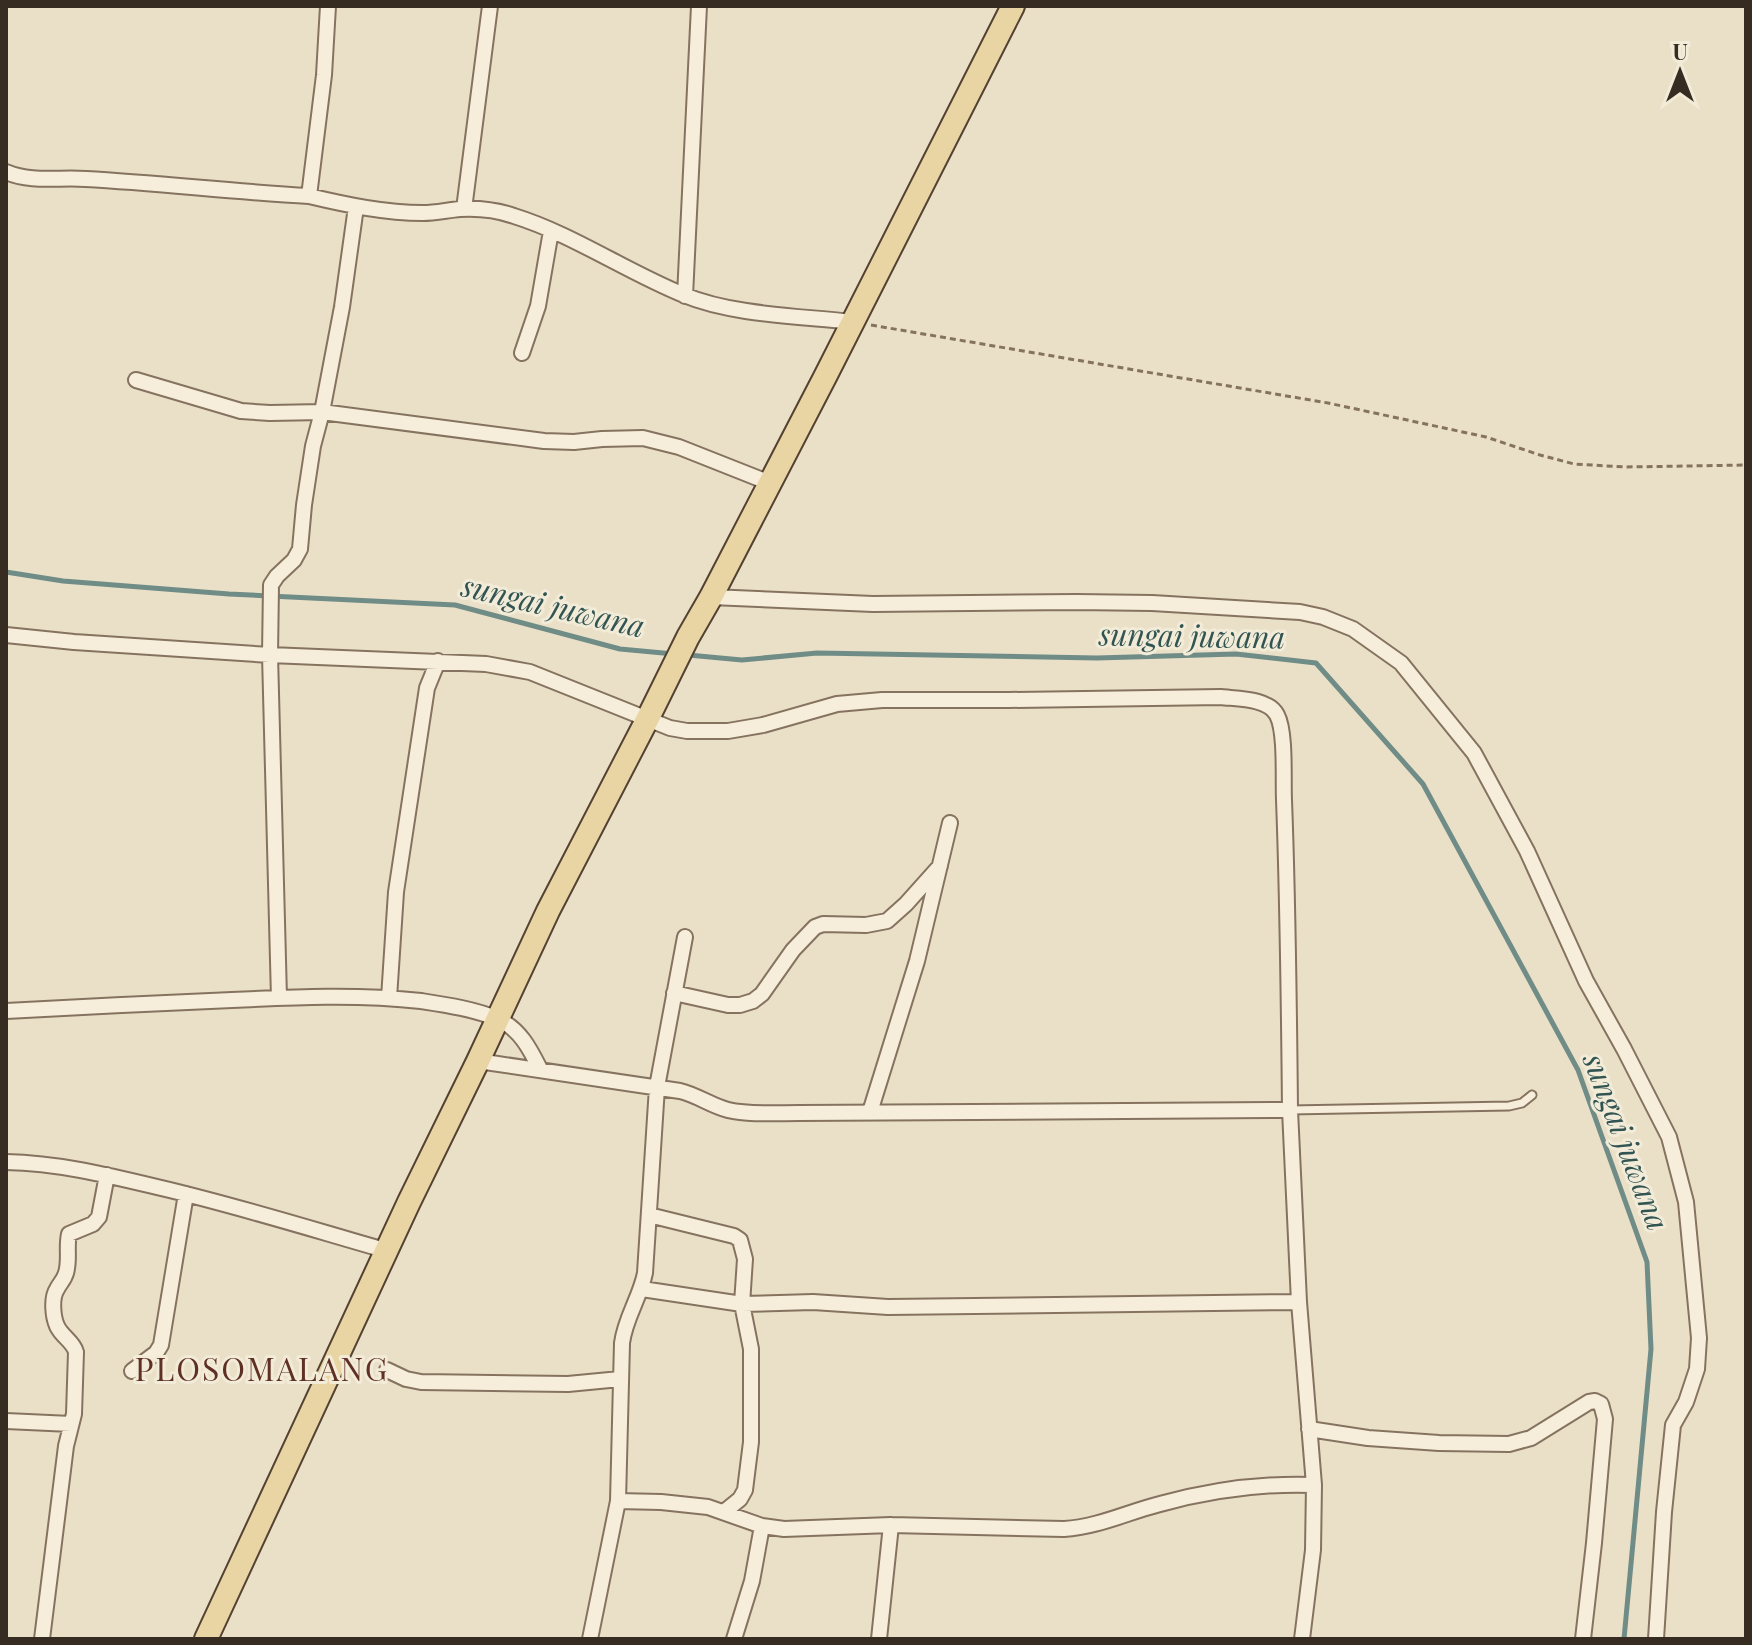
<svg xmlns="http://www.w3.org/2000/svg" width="1752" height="1645" font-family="'Playfair Display',serif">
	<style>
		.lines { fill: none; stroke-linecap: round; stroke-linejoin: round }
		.stream { stroke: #708c86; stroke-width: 5 }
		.service-casing { stroke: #85735f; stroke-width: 11 }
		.minor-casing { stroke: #85735f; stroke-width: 18 }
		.primary-casing { stroke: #534232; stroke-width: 26 }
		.path { stroke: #85735f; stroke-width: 3; stroke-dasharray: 6 4; stroke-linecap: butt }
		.service { stroke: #f6eedb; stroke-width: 7 }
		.minor { stroke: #f6eedb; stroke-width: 14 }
		.primary { stroke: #e9d4a4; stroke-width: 22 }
		.labels { text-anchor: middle; stroke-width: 6; stroke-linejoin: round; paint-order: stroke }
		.water-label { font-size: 30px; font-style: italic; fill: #325553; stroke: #f2ebd7 }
		.quarter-label { font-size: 32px; letter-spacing: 2px; fill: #5f3124; stroke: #f2ebd7 }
	</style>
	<rect width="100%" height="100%" fill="#eae0c8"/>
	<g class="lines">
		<path class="stream" d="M6,572L63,581L229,594L455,605L620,649L674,654
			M688,655L742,660L817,653L1097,658L1236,654L1316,663L1423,784L1578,1070L1647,1262L1651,1349L1624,1639"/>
		<g class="service-casing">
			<path id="service" d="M1290,1110L1509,1106L1522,1103L1532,1095"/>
		</g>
		<g class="minor-casing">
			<path id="minor" d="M328,6L324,75L309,196C347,205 385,213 423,213C435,213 448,210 460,209C477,208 497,210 514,216C572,234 627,272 684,295C732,315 799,316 852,322
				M6,172C32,183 58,177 86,179C160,183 235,192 309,196
				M464,209L490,6
				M685,296L699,6
				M522,353L538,306L551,231
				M136,380L241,411L270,413L322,412L544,441L574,442L602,439L643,438L679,447L770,483
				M711,597L873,604L1076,602L1152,603L1300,612L1323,617L1353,629L1401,663L1474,753L1527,851L1586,981L1624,1049L1669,1137L1686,1202L1699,1338L1697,1369L1686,1402L1673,1425L1664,1512L1656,1639
				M6,635L74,642L270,655L486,664L530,672L670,728L687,731H728L763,725L837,704L882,700H1009L1221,697C1238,699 1268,698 1277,715C1286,732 1283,779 1284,800C1288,903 1289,1007 1290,1110
				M674,993L728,1005H740L753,1001L762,994L793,950L815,927L823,924L866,925L887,921L906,904L940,866
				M279,998L270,655L271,585L277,576L294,560L300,549L304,505L313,446L322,412L342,307L356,207
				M389,998L396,892L427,688L438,661
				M6,1011C81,1007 157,1003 232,1000C295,997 358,994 421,1001C447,1005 474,1009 498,1019C520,1029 530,1049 540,1069
				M478,1061L680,1091C697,1095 712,1106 728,1110C749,1115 777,1113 799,1113L1290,1110L1299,1302L1314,1485L1313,1550L1302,1639
				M870,1112L917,961L950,823
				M6,1162C58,1163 107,1175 157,1187C235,1205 311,1229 388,1251
				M649,1215L734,1236L740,1240L745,1259L742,1304L751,1349V1442L745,1490L740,1499L724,1512
				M642,1289L742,1304L813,1302L888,1307L1299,1302
				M387,1370L406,1379L421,1382L568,1384L620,1379
				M132,1371L156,1353L161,1345L186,1194
				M6,1421L71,1424
				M1309,1429L1368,1438L1439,1443L1509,1444L1531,1438L1589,1402L1595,1401L1601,1404L1605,1419L1594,1543L1583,1639
				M618,1501L661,1502L708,1507L762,1526L784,1529L891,1525L1064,1529C1098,1527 1128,1512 1160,1504C1211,1490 1262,1483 1314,1485
				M42,1639L66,1446L74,1414L76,1352C73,1341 62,1337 57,1326C53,1317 51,1298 57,1289C60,1283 64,1280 66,1273C70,1260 66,1247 69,1234L93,1224L99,1217L107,1175
				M590,1639L618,1501L622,1343C625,1318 640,1298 645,1273L657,1087L685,937
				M734,1639L752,1581L762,1526
				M879,1639L891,1525"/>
		</g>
		<g class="primary-casing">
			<path id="primary" d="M206,1639L409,1202L478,1061L548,911L648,718L688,637L711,597L826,375L1013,6"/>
		</g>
		<path class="path" d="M871,325L1328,403L1486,437L1540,455L1574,464L1625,467L1746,465"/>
		<use href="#service" class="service"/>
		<use href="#minor" class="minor"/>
		<use href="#primary" class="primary"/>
	</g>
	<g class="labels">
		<g class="water-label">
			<text transform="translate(553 607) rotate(13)" y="10">sungai juwana</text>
			<text transform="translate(1192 637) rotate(1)" y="10">sungai juwana</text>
			<text transform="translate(1625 1142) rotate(69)" y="10">sungai juwana</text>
		</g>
		<g class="quarter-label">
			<text x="262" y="1381">PLOSOMALANG</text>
		</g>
	</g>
	<rect width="1752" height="1645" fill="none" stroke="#372c21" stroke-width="16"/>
	<g transform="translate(1680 72)" stroke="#f2ebd7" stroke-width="6" paint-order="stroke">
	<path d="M0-6L14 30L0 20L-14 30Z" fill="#372c21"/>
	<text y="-12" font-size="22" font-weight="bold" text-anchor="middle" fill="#372c21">U</text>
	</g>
</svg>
